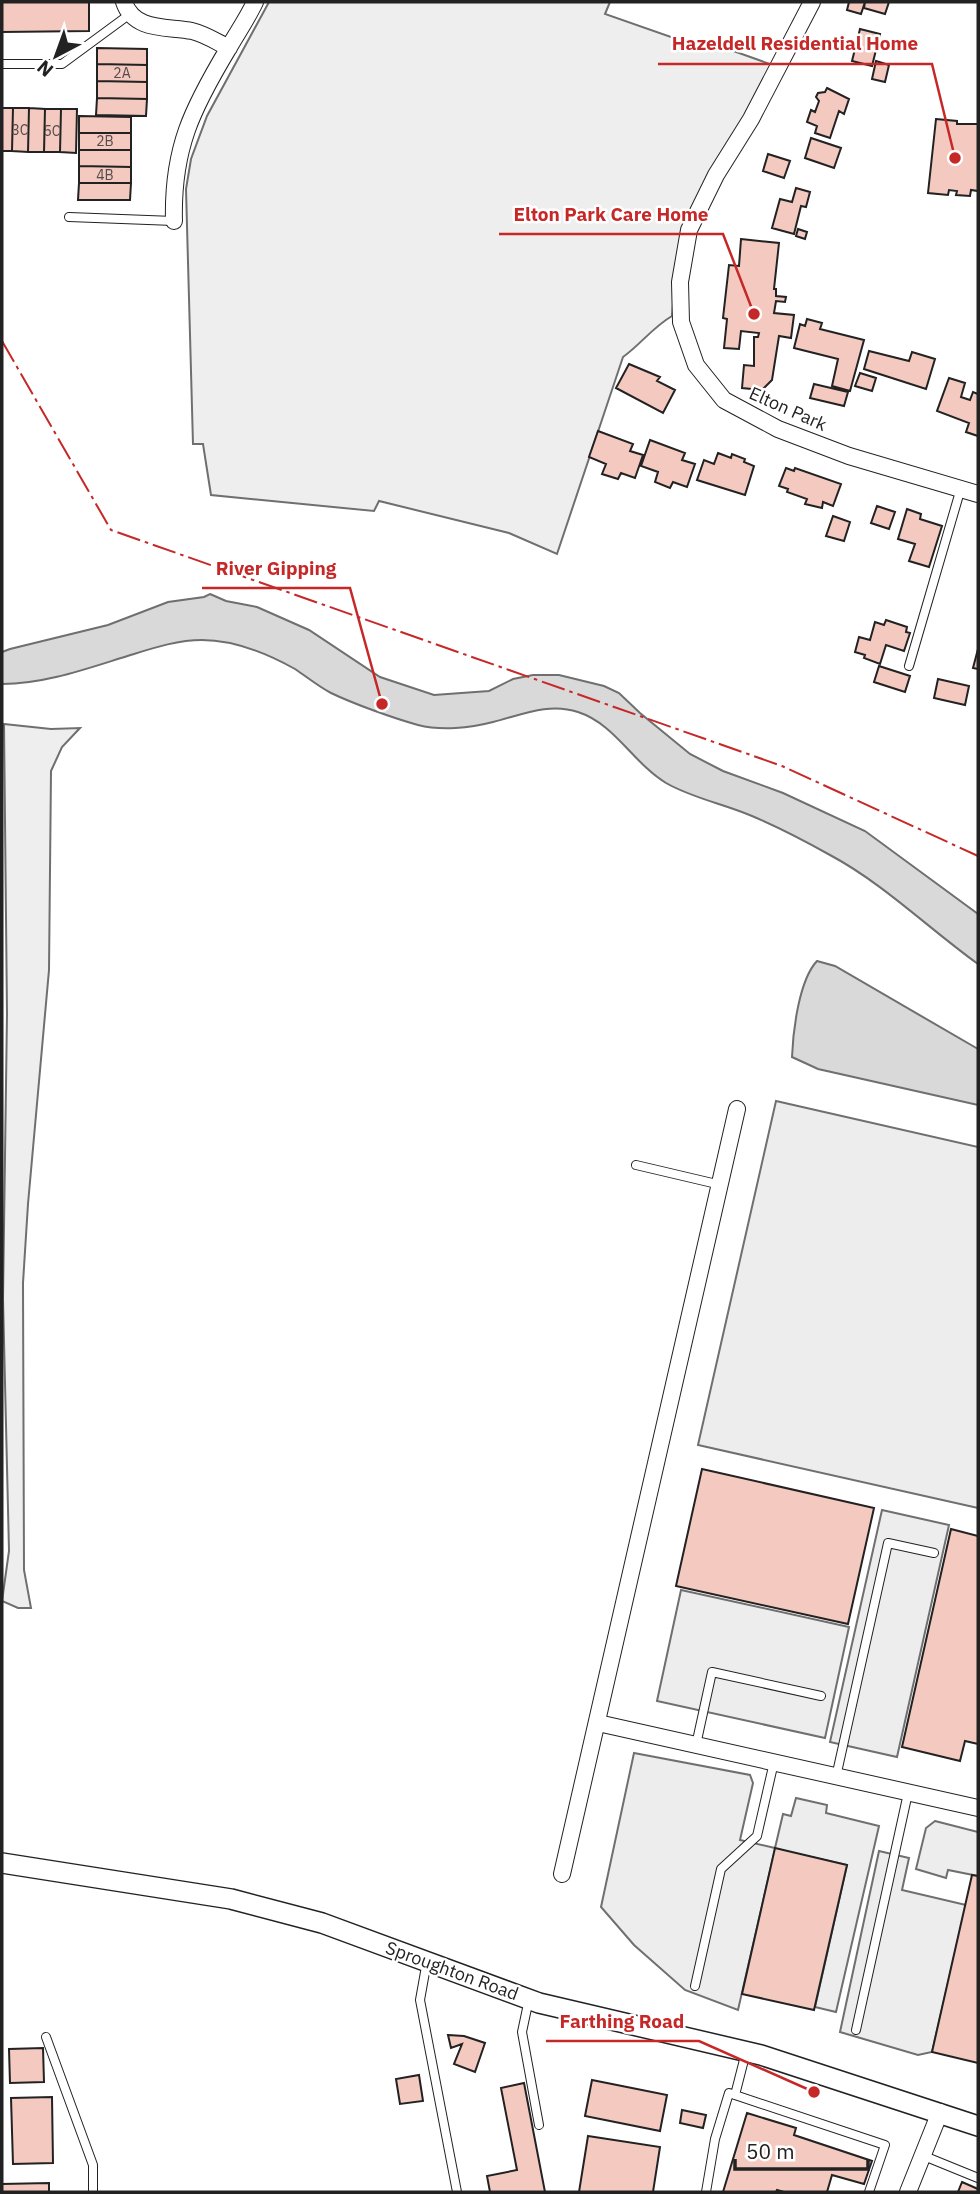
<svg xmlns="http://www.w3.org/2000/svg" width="980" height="2194" font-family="'IBM Plex Sans',sans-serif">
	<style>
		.green { fill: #eee; stroke: #6f6f6f; stroke-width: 2 }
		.parking { fill: #ededed; stroke: #6f6f6f; stroke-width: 2 }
		.water { fill: #d9d9d9; stroke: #6f6f6f; stroke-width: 2 }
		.building { fill: #f3c9c0; stroke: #222; stroke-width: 2 }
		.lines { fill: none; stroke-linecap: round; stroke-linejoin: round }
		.service-casing { stroke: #222; stroke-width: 10 }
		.minor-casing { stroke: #222; stroke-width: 18 }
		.tertiary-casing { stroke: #222; stroke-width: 22 }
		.service { stroke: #fff; stroke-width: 8 }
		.minor { stroke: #fff; stroke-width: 16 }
		.tertiary { stroke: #fff; stroke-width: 19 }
		.power { stroke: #c62828; stroke-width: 2; stroke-dasharray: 24 5 3.5 5; stroke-linecap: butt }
		.labels { text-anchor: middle; stroke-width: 5; stroke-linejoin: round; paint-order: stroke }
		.number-label { font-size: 14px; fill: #564c4a }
		.street-label { font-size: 18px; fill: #222; stroke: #fff }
		.leader { fill: none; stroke: #c62828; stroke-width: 2.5 }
		.callout-dot { fill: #c62828; stroke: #fff; stroke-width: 2.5 }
		.callout-label { font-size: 19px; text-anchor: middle; font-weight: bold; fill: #c62828; stroke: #fff; stroke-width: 5; stroke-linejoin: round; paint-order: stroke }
	</style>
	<rect width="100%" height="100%" fill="#fff"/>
	<path class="green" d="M269,2H610L605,14L708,50L711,43L781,68L775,80L760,85V93L712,188L676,269L672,316C653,327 641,344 623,357L557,554L509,533L379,501L374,511L211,495L203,444H193L186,189L191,159L207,116Z
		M4,724L51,729L80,728L62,747L51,771L49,970L28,1204L23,1283L24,1570L31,1608H18L2,1601L9,1551L3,1299L7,1014Z"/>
	<path class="parking" d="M776,1101L978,1147V1508L698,1445Z
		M882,1510L949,1525L897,1757L830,1742Z
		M681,1590L849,1627L825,1738L657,1701Z
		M634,1753L750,1775L753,1783L740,1840L775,1848L783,1814L791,1816L796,1798L827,1805L826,1813L879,1826L836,2012L815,2007L847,1865L775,1849L738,2010L685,1990L634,1945L601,1907Z
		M935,1821L978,1832V1876L948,1870L946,1878L916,1869L926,1828Z
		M879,1851L909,1858L902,1890L966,1905L932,2052L918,2055L840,2032Z"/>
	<path class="water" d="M210,594L226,601L257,607L309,630L380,677L434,695L489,691L513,679L533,675H559L604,686L619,693L640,713L690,754L723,771L783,793L865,831L978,914V964C928,928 884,884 830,855C805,841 778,827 752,816C724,804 692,798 666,783C633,763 615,724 578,712C549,702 521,715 493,722C470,728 441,731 418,725C393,718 354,704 331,693C318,686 307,677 295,669C268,654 234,640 202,640C179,640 156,647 134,654C91,667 47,684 2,684V652L10,649L108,625L168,602L204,597Z
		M817,961L835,966L978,1049V1105L818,1069L792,1057C793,1031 799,980 817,961Z"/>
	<path class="building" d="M2,2H89V31L2,32Z
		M849,2H865L861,14L847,10Z
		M865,2H889L885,14L864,8Z
		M860,29L880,34L872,66L852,61Z
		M97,48L147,49V65L97,64Z
		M876,61L889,65L885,82L872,79Z
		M97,64L147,65V82L97,81Z
		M97,81L147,82V99L97,98Z
		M827,88L849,99L844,114L839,111L830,138L815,133L817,126L807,122L811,110L815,112L819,101L816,97L818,93L825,92Z
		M97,98L147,99L146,116L96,115Z
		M2,108H13L12,151H2Z
		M13,108H29L28,152L12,151Z
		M29,108L45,109L44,152H28Z
		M45,109H61L60,152H44Z
		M61,109H77L76,153L60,152Z
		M79,116L131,117V133H79Z
		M936,119L957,121V124H978V191L971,190L970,196L956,195L957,191L949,190L948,195L928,193Z
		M79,133H131V150H79Z
		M811,138L841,148L834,168L805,158Z
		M79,150H131V167L79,166Z
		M768,154L790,161L784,178L763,171Z
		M79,166L131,167V183H79Z
		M79,183H131L130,200H78Z
		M796,188L810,192L806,207L801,206L794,234L772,228L780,199L792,202Z
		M798,229L807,232L805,239L796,236Z
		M741,239L779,243L774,289H776V296L786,297L785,302L776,301L774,313L794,315L791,338L779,336L772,380L762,390L742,388L744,365L754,366V337H758L759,333L741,331L739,349L724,348L727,319L723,318L729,265L739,266Z
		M807,319L822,323L820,329L864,340L850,391L832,386L838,359L794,348L800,324L805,326Z
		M869,351L909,361L912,352L935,359L926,389L864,369Z
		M629,364L660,377L657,381L675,390L663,413L616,388Z
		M860,373L876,378L872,391L855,386Z
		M949,378L965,383L961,397L970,400L973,392L978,394V436L966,432L969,423L937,411Z
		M814,384L848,392L844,406L810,398Z
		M598,431L633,444L630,451L643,455L635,478L621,473L618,479L602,474L606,464L589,457Z
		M650,440L685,453L682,460L695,464L687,487L673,482L670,488L655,482L658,472L641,466Z
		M718,453L731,458L732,454L745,459L744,462L754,466L745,495L697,480L704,460L714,464Z
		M786,468L794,471L795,468L841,484L833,506L823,502L822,508L805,504L807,499L787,492L788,489L779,486Z
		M877,506L895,512L889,529L871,523Z
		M907,509L921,514L920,519L942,526L929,567L909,561L915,544L898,539Z
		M833,516L850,522L844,541L826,536Z
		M886,620L907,627L906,632L910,633L904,651L886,645L880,664L864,658L865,655L855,652L859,637L870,640L875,622L884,625Z
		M978,649V669L973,668Z
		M879,666L910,676L905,692L874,682Z
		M938,679L969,686L965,705L934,698Z
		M702,1469L874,1508L848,1624L676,1586Z
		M951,1529L978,1536V1744L965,1741L960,1761L902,1747Z
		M775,1848L847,1865L814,2010L742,1994Z
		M972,1875L978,1876V2063L932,2052Z
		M448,2035L464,2036L485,2043L475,2072L454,2064L462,2044L451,2048Z
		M43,2048L44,2082L10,2083L9,2049Z
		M419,2075L423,2101L400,2104L396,2079Z
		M592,2080L667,2095L660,2131L585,2116Z
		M524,2083L545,2192H490L487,2176L517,2170L501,2088Z
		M52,2097L53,2163L13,2164L11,2098Z
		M682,2110L706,2115L703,2128L680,2123Z
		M747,2113L796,2128L794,2135L872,2161L864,2184L832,2175L827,2192H784L777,2190L776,2192H723Z
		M588,2136L660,2147L653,2192H579Z
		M962,2182L978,2189V2192H958Z
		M49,2183V2192H2V2184Z"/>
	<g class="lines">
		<g class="service-casing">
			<path id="service" d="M2,64H62L130,14
				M69,217L174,221
				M909,666L961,488
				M636,1165L721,1185
				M696,1745L712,1672L821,1696
				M836,1777L888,1543L934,1553
				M427,1961L420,2000L457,2192
				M695,1986L721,1869L757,1836L774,1762
				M529,1999L522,2032L539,2125
				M856,2030L908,1793
				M46,2037L93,2165V2192
				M735,2095L746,2052
				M924,2156L978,2178
				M706,2192L715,2139L729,2093L885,2145L869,2192"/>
		</g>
		<g class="minor-casing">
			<path id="minor" d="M124,2C134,32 168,26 192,31C205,34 217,42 229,48
				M812,2L751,119L716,175L689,230L680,282L681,322L696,365L724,400L778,429L849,456L978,494
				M174,221C172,149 192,109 228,49C237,33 247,19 255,2
				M598,1723L978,1808
				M562,1874L737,1109
				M908,2192L940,2112"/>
		</g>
		<g class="tertiary-casing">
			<path id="tertiary" d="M2,1863L231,1899L322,1923L539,2003L761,2055L978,2126"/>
		</g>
		<use href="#service" class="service"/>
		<use href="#minor" class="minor"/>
		<use href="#tertiary" class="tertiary"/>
		<path class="power" d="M2,341L111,530L782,766L978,856"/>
	</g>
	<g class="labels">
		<g class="number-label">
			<text x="122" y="78">2A</text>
			<text x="20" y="135">3C</text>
			<text x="52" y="136">5C</text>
			<text x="105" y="146">2B</text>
			<text x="105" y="180">4B</text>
		</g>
		<g class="street-label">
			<text transform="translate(788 409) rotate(24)" y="6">Elton Park</text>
			<text transform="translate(452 1971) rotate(20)" y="6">Sproughton Road</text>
		</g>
	</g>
	<path class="leader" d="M955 158L932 64H658M754 314L723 234H499M382 704L350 588H202M814 2092L699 2041H546"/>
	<g class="callout-dot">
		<circle cx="955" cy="158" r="7"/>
		<circle cx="754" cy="314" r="7"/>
		<circle cx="382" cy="704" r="7"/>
		<circle cx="814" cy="2092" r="7"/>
	</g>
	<g class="callout-label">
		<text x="795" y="50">Hazeldell Residential Home</text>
		<text x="611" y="221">Elton Park Care Home</text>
		<text x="276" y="575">River Gipping</text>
		<text x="622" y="2028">Farthing Road</text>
	</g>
	<rect width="980" height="2194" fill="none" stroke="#222222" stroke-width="7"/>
	<g transform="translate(56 56) rotate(221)" stroke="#ffffff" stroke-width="5" paint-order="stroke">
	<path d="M0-5L12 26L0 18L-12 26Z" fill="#222222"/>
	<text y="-10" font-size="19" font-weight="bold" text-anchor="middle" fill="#222222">N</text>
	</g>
	<path d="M735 2159v10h133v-10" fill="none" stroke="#222222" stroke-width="3.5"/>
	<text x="746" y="2159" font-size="21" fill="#222222" stroke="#ffffff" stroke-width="5" paint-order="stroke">50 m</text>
</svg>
